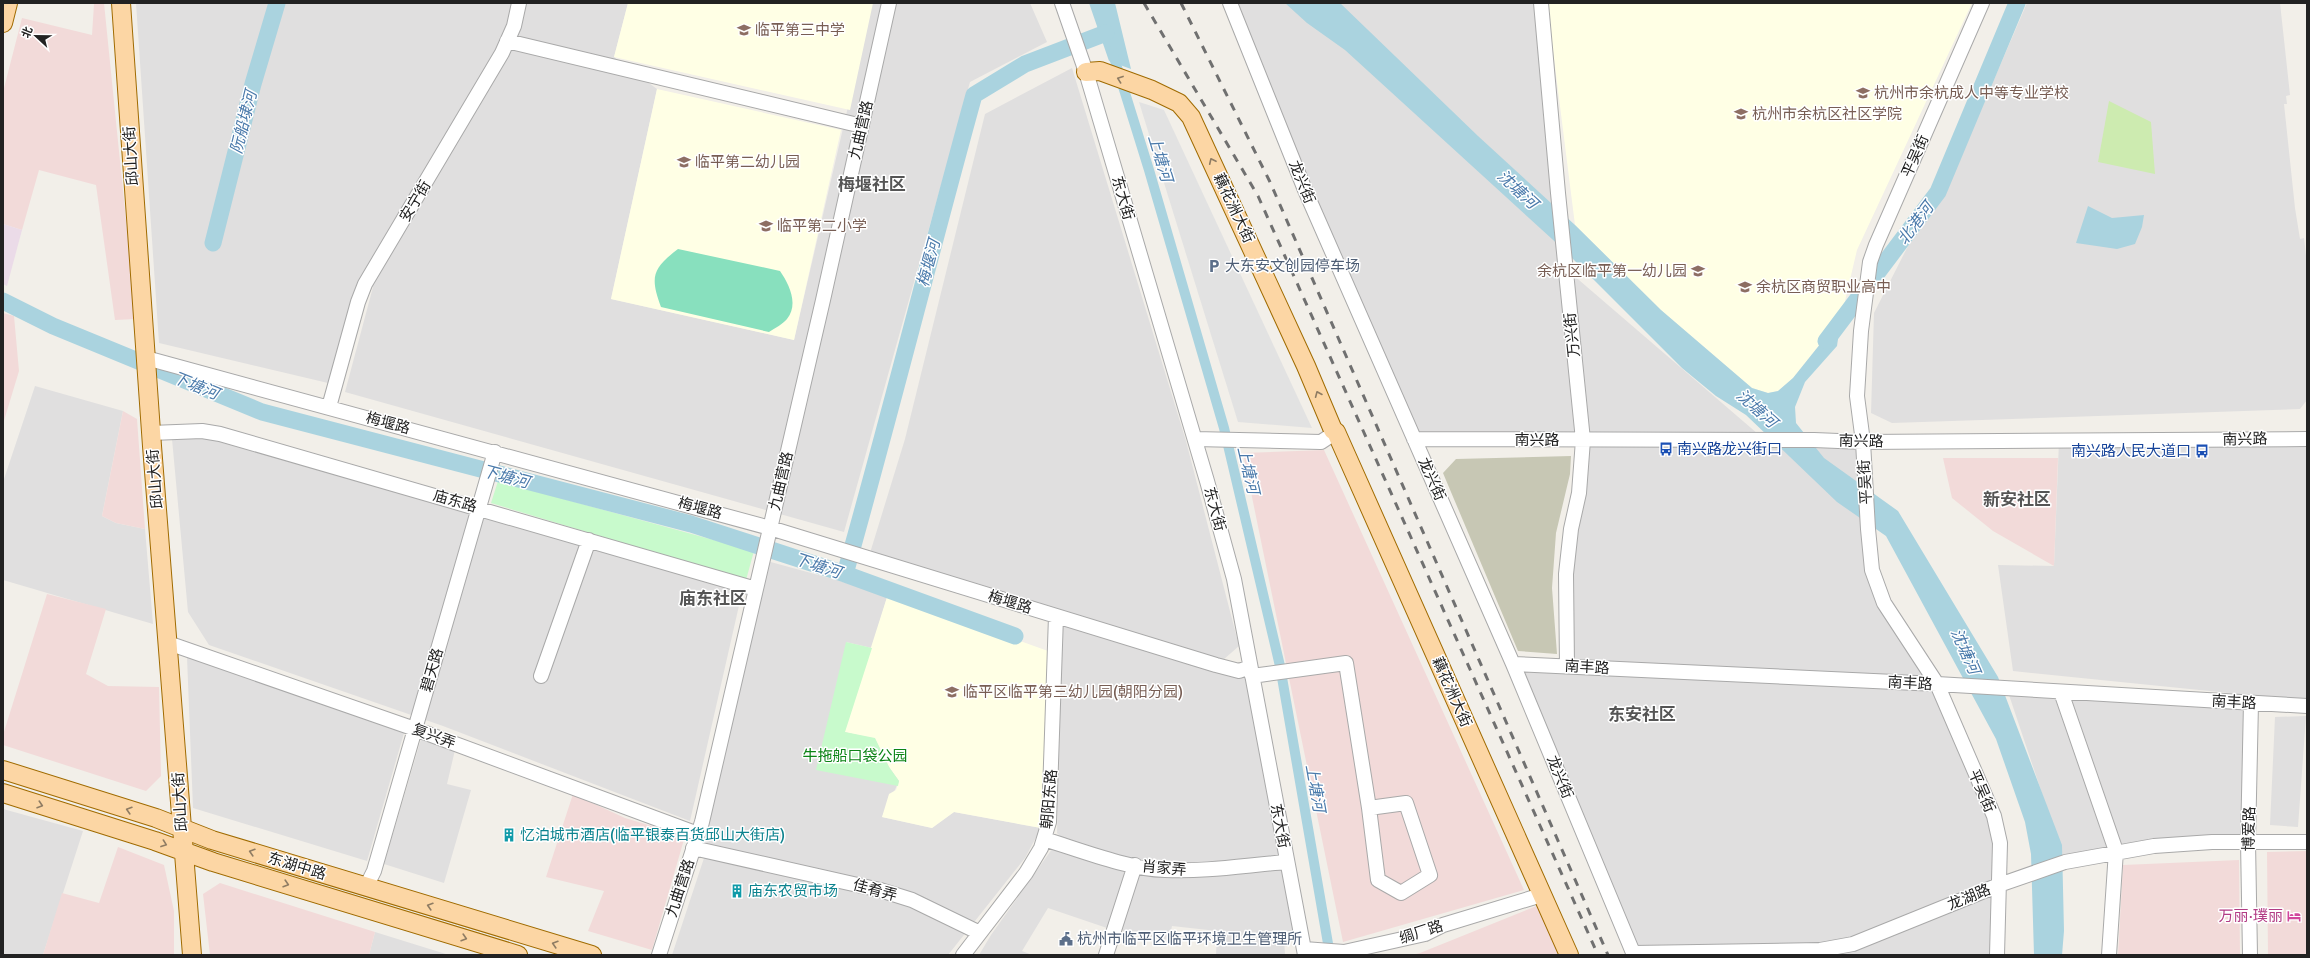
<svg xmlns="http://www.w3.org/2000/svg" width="2310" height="958" font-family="Signika,'Noto Sans SC',sans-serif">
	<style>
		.residential { fill: #e0dfdf }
		.commercial { fill: #f2dad9 }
		.industrial { fill: #ebdbe8 }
		.education { fill: #ffffe5 }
		.construction { fill: #c7c7b4 }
		.grass { fill: #cdebb0 }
		.park { fill: #c8facc }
		.pitch { fill: #88e0be }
		.parking { fill: #e2e2e2 }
		.water { fill: #aad3df }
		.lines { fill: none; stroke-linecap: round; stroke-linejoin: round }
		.canal { stroke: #aad3df; stroke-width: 10 }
		.river { stroke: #aad3df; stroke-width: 17 }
		.minor-casing { stroke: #a9a9a9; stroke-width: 16 }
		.major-casing { stroke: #a06b00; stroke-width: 20 }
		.minor { stroke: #fff; stroke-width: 14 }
		.major { stroke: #fcd6a4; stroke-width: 18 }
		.rail { stroke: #707070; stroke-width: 3; stroke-dasharray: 8 8; stroke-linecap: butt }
		.oneway { stroke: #8f7c63 }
		.labels { text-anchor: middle; stroke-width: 3; stroke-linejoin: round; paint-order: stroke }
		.education-label { font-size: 15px; fill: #785e54; stroke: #fff; text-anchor: start }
		.street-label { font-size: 15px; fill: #222; stroke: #fff }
		.service-label { font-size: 15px; fill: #4e5e75; stroke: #fff; text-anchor: start }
		.transit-label { font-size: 15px; fill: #164399; stroke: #fff; text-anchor: start }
		.park-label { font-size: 15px; fill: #0c8416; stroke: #fff }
		.culture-label { font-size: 15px; fill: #0d838f; stroke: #fff; text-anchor: start }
		.hotel-label { font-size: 15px; fill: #b23c85; stroke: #fff; text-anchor: end }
		.water-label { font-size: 16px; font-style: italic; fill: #4a7aab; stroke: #fff }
		.quarter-label { font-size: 17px; font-weight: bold; fill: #555; stroke: #fff }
	</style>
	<rect width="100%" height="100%" fill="#f2efe9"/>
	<path class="residential" d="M136,3H628L614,57L657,89L611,299L794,340L872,3H1030L1047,42L970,82L844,532L345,392L373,287L357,284L328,383L159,343Z
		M1230,3H1538L1565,268L1765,440L1863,442L1872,570L1937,684L1994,816L1997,955H1634L1513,664L1567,666L1583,441L1414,439Z
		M2027,3H2280L2290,95L2286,96L2287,104H2284L2295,208L2300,239L2304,238L2307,264V400L2300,409L1892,423L1871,413L1874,313L1909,244L1942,200Z
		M1072,68L1186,441L1239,646L1223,660L870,553L905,439L985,114Z
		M35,386L123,411L102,516L116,523L145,529L153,624L3,580V482Z
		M206,438L569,542L743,588L690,821L443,726L209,645L188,612L172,439Z
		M2307,438V701L2013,671L1998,565L2054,566L2059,441Z
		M767,561L888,594L872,648L846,642L899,781L882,817L932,828L954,812L1041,828L1025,858L948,955H672L705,855L792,878L794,868L699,842Z
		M1062,625L1245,678L1298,939L1284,938L1285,955H1216L1217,931L1172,926L1169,940L1107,928L1048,908L1022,951L1032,955H979L991,935L1052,849L1078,855L1057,833Z
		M187,657L404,733L367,861L193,808Z
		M2007,689L2251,703L2248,842L2065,862Z
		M2306,716L2298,827L2270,825L2275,717Z
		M421,739L455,750L447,784L471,790L444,883L384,864Z
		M3,809L83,831L43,955H3Z
		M375,932L449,955H369Z"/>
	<path class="commercial" d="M90,3H104L136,319L115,320L96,185L39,170L22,230L3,224V92L22,18L92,35L94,4Z
		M3,313L14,316L19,371L3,424Z
		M123,411L137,419L145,529L116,523L102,516Z
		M1324,450L1524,890L1343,942L1243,453Z
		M1943,458H2058L2054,566L1993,531L1952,498Z
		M47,594L106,609L86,674L108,686L159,687L161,776L146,791L3,745V735Z
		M573,794L625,818L685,836L652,950L588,931L604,891L546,877Z
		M118,847L164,865L174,911V955H43L62,893L99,903Z
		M2307,851V955H2268L2267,852Z
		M2239,860L2240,955H2118L2123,865Z
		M220,883L375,932L369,955H210L203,894Z
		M1539,905L1558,955H1412L1420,953Z"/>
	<path class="industrial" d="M3,224L22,230L7,286L3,284Z"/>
	<path class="education" d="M628,3H873L850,110L614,57Z
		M1547,3H1972L1857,250L1841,318L1793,378L1778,391L1768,393L1752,388L1661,310L1575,225Z
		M657,89L841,130L794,340L611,299Z
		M888,594L1048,651L1041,828L954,812L932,828L882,817L889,794L896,790L899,781L889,767L875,739L844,732Z"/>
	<path class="construction" d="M1571,456L1570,474L1556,533L1552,588L1557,654L1518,651L1443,473L1456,459Z"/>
	<path class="grass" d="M2109,101L2151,122L2155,174L2098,162Z"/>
	<path class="park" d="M498,481L754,551L746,580L491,503Z
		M846,642L872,648L845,732L875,738L889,767L899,781L898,786L816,770Z"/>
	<path class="pitch" d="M678,249L780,271C789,284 799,304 787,319C783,324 775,328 769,332L661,307C650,277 652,269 678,249Z"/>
	<path class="parking" d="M1139,102L1164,110L1312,428L1238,422Z"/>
	<path class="water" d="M1089,3H1115L1131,69L1109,61Z
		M1285,3H1340L1478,136L1575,225L1661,310L1752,388L1768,393L1778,391L1793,378L1841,318L1837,346L1805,382L1795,407L1796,423L1824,458L1898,511L1998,677L2062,845L2064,931L2062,955H2034L2031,854L2025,822L1996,739L1886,536L1837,502L1746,415L1716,396L1682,368L1563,249L1345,50L1307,23Z
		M2088,206L2112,218L2144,215L2142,227L2135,244L2117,249L2076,243Z"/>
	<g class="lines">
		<path class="canal" d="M1112,51L1149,170L1224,428L1280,666L1330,955"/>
		<path class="river" d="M213,243L253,84L277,3
			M3,301L53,326L262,412L691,524L845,574L1015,636
			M1826,341L1938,192L2017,3
			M845,574C890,415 930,254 974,95L1025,64L1106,33"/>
		<g class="minor-casing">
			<path id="minor" d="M1062,3L1086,72L1207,481L1234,579L1305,955
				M1230,3L1305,190L1513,664L1634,955
				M1541,3L1558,193L1583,440L1579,493L1571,529L1566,574L1567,666
				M1982,3L1876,245L1870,262L1861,331L1857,396L1863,442L1868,529L1872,570L1884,603L1937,684L1994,816L2000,843L1997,955
				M507,41L862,126
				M146,358L770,528L1216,665L1239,671L1250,667
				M329,407L358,302L365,284L502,53L514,26L519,3
				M151,433L202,431L220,434L756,589
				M1195,439L1321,442L1336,432
				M1414,439L1814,440L1863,442L2307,439
				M168,643L415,729L698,834
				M1513,664L1937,684L2307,706
				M541,676L589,540
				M1252,676L1346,663L1369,808L1378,880L1401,893L1430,875L1406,803L1369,808
				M2061,692L2116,851L2109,955
				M1044,839C1080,850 1128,869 1165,870C1206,872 1247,865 1287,862
				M693,848L880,890L912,900L980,933
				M366,887L374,871L495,452
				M1304,949L1344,952L1425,934L1443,925L1535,897
				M1633,953L1820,950L1853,944L1999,885L2065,862L2154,846L2212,842H2307
				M659,955L702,822L823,300L889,3
				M963,955L1026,873L1041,848L1049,822L1056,616
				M1106,955L1135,865
				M2250,955L2248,842L2251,703"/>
		</g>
		<g class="major-casing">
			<path id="major" d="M121,3L152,446L192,955
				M3,23L8,3
				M1086,72L1100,71L1152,90L1179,103L1191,117L1306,366L1333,430L1336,432L1569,955
				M3,770L156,818L212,840L592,955
				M3,793L155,841L213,862L518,955"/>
		</g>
		<use href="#minor" class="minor"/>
		<use href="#major" class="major"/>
		<path class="rail" d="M1144,3L1258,196L1598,955
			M1181,3L1270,182L1608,955"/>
	</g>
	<defs><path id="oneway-chevron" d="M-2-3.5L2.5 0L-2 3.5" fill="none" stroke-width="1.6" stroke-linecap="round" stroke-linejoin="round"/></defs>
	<g class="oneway">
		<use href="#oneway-chevron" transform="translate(1120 79) rotate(-160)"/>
		<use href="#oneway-chevron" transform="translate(1212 161) rotate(-115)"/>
		<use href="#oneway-chevron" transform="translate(1318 394) rotate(-113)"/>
		<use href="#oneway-chevron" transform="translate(40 805) rotate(18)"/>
		<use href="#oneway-chevron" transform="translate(129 810) rotate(-163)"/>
		<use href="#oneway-chevron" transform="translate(164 844) rotate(20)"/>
		<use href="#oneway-chevron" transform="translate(252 852) rotate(-163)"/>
		<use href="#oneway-chevron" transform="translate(286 884) rotate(17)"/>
		<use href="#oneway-chevron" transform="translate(430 906) rotate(-163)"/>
		<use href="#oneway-chevron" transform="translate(464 938) rotate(17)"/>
		<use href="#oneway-chevron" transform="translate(555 944) rotate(-163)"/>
	</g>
	<defs>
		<g id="school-bare" transform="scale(1.08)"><path d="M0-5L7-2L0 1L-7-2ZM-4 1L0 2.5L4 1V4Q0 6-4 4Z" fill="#8d6e63" stroke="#fff" stroke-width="2.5" paint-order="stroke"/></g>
		<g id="parking-bare" transform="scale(1.08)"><path d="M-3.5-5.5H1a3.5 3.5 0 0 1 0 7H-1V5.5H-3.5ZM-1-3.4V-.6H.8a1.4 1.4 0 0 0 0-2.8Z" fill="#5c6f8a" stroke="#fff" stroke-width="2.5" paint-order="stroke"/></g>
		<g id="bus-bare" transform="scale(1.08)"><path d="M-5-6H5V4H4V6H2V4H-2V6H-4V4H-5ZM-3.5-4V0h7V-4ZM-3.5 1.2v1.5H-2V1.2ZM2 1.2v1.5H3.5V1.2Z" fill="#1a4fb4" stroke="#fff" stroke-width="2.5" paint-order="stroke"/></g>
		<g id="building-bare" transform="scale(1.08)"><path d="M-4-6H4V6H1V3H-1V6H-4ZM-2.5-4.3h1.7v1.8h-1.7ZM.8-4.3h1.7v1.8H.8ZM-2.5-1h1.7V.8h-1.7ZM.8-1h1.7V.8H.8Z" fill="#0f9aa8" stroke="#fff" stroke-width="2.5" paint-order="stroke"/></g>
		<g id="hotel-bare" transform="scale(1.08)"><path d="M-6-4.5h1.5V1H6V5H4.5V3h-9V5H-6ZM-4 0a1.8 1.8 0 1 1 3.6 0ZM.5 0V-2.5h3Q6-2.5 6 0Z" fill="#d1479c" stroke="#fff" stroke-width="2.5" paint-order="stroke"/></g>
		<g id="civic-bare" transform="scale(1.08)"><path d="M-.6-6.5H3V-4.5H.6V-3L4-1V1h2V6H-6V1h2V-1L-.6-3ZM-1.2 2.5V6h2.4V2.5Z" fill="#5c6f8a" stroke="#fff" stroke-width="2.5" paint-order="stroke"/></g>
	</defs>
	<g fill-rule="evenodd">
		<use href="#school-bare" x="744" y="30"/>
		<use href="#school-bare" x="1863" y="93"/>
		<use href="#school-bare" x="1741" y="114"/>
		<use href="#school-bare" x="684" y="162"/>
		<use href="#school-bare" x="766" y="226"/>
		<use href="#parking-bare" x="1214" y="266"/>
		<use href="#school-bare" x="1698" y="271"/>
		<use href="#school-bare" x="1745" y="287"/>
		<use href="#bus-bare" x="1666" y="449"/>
		<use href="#bus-bare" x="2202" y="451"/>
		<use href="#school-bare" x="952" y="692"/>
		<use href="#building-bare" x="509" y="835"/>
		<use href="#building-bare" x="737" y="891"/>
		<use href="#hotel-bare" x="2294" y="916"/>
		<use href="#civic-bare" x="1066" y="939"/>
	</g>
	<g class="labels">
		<g class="education-label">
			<text x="755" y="35">临平第三中学</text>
			<text x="1874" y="98">杭州市余杭成人中等专业学校</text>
			<text x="1752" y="119">杭州市余杭区社区学院</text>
			<text x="695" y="167">临平第二幼儿园</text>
			<text x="777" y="231">临平第二小学</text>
			<text x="1687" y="276" text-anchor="end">余杭区临平第一幼儿园</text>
			<text x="1756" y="292">余杭区商贸职业高中</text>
			<text x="963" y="697">临平区临平第三幼儿园(朝阳分园)</text>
		</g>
		<g class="street-label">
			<text transform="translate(861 130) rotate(-77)" y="5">九曲营路</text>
			<text transform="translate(131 156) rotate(-94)" y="5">邱山大街</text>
			<text transform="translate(1915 156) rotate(-66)" y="5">平吴街</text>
			<text transform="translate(1302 182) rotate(68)" y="5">龙兴街</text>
			<text transform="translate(1123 198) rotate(74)" y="5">东大街</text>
			<text transform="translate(415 201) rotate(-59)" y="5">安宁街</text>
			<text transform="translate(1234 208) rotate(65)" y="5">藕花洲大街</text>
			<text transform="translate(1572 335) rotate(-96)" y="5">万兴街</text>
			<text transform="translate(388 423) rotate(15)" y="5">梅堰路</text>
			<text transform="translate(2245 439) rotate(-1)" y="5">南兴路</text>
			<text x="1537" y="445">南兴路</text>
			<text transform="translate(1861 441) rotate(1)" y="5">南兴路</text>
			<text transform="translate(155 479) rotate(-95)" y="5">邱山大街</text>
			<text transform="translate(1432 479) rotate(66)" y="5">龙兴街</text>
			<text transform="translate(781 481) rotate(-77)" y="5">九曲营路</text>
			<text transform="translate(1865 482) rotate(-93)" y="5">平吴街</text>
			<text transform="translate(455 501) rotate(16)" y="5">庙东路</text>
			<text transform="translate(700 508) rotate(15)" y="5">梅堰路</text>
			<text transform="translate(1215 509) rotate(75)" y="5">东大街</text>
			<text transform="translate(1010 602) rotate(17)" y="5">梅堰路</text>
			<text transform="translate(1587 667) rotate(3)" y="5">南丰路</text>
			<text transform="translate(432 670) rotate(-74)" y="5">碧天路</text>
			<text transform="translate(1910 683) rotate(3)" y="5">南丰路</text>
			<text transform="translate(1452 692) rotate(66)" y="5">藕花洲大街</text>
			<text transform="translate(2234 702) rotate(3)" y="5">南丰路</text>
			<text transform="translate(434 736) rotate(20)" y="5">复兴弄</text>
			<text transform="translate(1560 777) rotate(68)" y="5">龙兴街</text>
			<text transform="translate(1982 791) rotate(67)" y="5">平吴街</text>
			<text transform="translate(1049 799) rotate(-85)" y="5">朝阳东路</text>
			<text transform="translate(180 802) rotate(-94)" y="5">邱山大街</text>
			<text transform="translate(1280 826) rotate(79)" y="5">东大街</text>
			<text transform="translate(2249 829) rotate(-89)" y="5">博爱路</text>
			<text transform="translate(297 866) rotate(17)" y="5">东湖中路</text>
			<text transform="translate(1164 868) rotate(5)" y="5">肖家弄</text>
			<text transform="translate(680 888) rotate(-72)" y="5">九曲营路</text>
			<text transform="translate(875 890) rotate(15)" y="5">佳肴弄</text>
			<text transform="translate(1969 897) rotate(-22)" y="5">龙湖路</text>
			<text transform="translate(1421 932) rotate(-18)" y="5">绸厂路</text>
		</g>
		<g class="service-label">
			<text x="1225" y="271">大东安文创园停车场</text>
			<text x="1077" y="944">杭州市临平区临平环境卫生管理所</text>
		</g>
		<g class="transit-label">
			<text x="1677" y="454">南兴路龙兴街口</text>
			<text x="2191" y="456" text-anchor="end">南兴路人民大道口</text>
		</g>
		<g class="park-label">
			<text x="855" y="761">牛拖船口袋公园</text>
		</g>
		<g class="culture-label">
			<text x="520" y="840">忆泊城市酒店(临平银泰百货邱山大街店)</text>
			<text x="748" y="896">庙东农贸市场</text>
		</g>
		<g class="hotel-label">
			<text x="2283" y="921">万丽·璞丽</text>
		</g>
		<g class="water-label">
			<text transform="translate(243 122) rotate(-76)" y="6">阮船埭河</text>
			<text transform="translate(1161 158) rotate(73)" y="6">上塘河</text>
			<text transform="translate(1518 189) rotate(43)" y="6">沈塘河</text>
			<text transform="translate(1915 223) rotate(-53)" y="6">北港河</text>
			<text transform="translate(928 263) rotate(-75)" y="6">梅堰河</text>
			<text transform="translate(196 385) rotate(22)" y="6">下塘河</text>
			<text transform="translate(1757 408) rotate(42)" y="6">沈塘河</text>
			<text transform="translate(1249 470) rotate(77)" y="6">上塘河</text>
			<text transform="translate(506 476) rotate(15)" y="6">下塘河</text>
			<text transform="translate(818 565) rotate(18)" y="6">下塘河</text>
			<text transform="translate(1966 651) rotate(66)" y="6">沈塘河</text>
			<text transform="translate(1316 788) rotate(80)" y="6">上塘河</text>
		</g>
		<g class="quarter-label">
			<text x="872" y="190">梅堰社区</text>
			<text x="2017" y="505">新安社区</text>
			<text x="713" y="604">庙东社区</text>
			<text x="1642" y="720">东安社区</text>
		</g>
	</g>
	<rect width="2310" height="958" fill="none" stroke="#222222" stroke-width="8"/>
	<g transform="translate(36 36) rotate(292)" stroke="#ffffff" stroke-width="3" paint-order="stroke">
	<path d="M0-3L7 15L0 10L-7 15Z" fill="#222222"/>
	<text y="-6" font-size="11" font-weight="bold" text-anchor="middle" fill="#222222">北</text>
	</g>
</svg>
